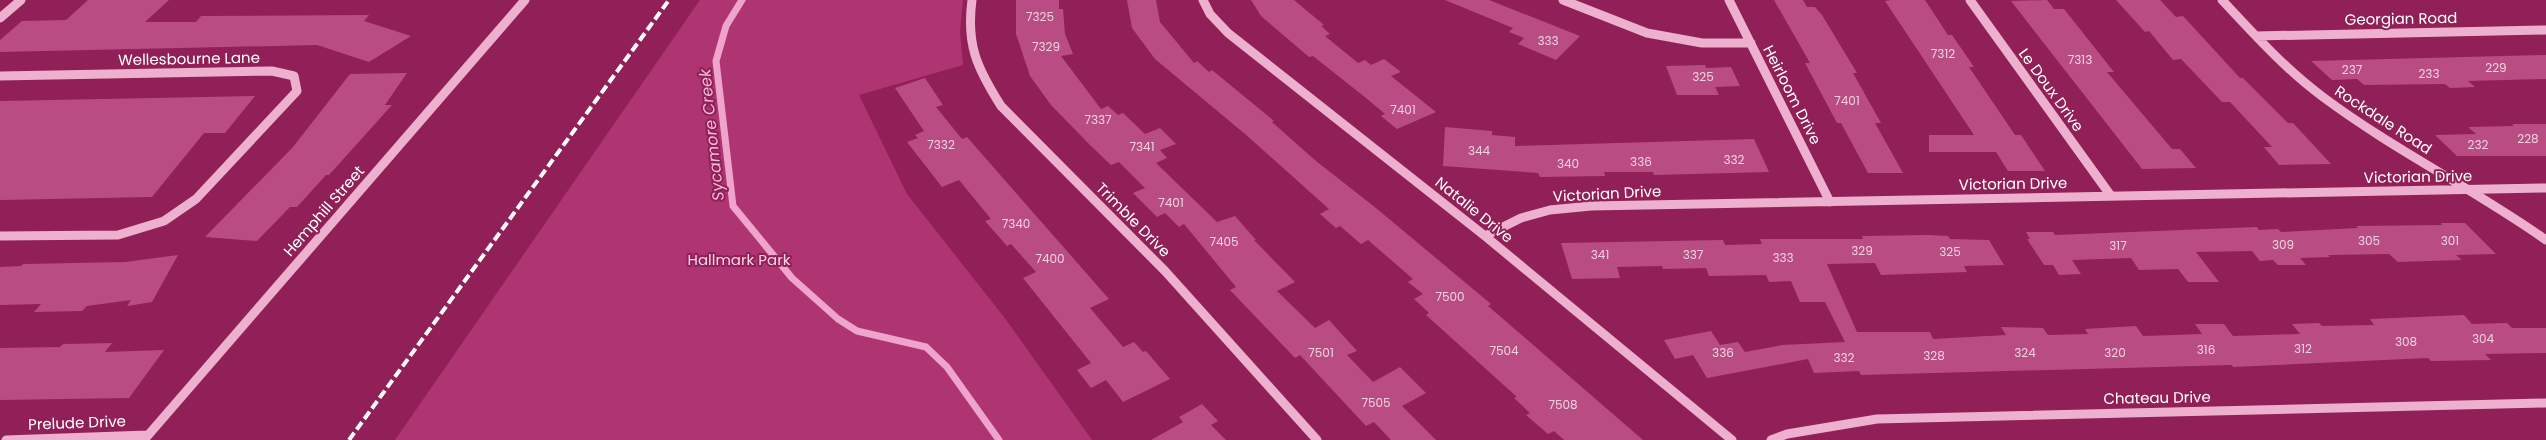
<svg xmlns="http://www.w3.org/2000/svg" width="2546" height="440" font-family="Poppins,sans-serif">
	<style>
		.green { fill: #ae3472 }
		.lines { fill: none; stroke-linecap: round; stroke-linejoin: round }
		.stream { stroke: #eea4cb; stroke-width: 7 }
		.building { fill: #b94d83 }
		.minor { stroke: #edb0cf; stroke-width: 9 }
		.rail { stroke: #fff; stroke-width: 4; stroke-dasharray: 9 4; stroke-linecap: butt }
		.labels { text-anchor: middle; stroke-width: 4; stroke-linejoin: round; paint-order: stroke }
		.number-label { font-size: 12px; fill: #eed2e0 }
		.street-label { font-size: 15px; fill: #fff; stroke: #902057 }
		.park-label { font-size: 15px; fill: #f9d6e8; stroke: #902057 }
		.water-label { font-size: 16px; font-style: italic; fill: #f4bcd9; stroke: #902057 }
	</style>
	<rect width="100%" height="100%" fill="#902057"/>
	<path class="green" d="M700,0H963L960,32L963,65L859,95L907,194L1004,317L1092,440H395Z"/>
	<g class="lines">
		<path class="stream" d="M742,0L726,26L716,61L733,206L792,278L838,319L857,331L926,347L947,367L999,440"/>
	</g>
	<path class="building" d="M88,0H169L145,22H196L201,16L369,15L364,21L411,36L369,62L317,45L0,52V40L22,21L66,20Z
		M1016,0H1059V9H1063L1065,34L1073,54L1061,56L1101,109L1108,106L1118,115L1123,113L1145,134L1160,128L1176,144L1160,150L1167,158L1156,163L1217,222L1235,216L1256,240H1254L1295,282L1277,291L1315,328L1329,320L1357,351L1347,355L1373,382L1400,367L1426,393L1402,406L1436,440H1391L1374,422L1366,426L1300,355L1295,358L1230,290L1236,287L1184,224L1179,227L1165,213L1157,217L1133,193L1145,188L1119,162L1111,165L1090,145L1051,105L1030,76L1016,34Z
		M1127,0H1156L1160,22L1194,63L1197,61L1209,72L1212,70L1274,121L1272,122L1316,161L1376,208L1491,304L1488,306L1643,440H1564L1554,431L1548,434L1526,415L1530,413L1514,398L1517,397L1426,315L1429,313L1414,299L1423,294L1408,282L1413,279L1368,240L1361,244L1340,226L1336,228L1320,214L1329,209L1245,134L1155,59L1132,28Z
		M1251,0H1294L1324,25L1321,26L1330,34L1325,36L1358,63L1365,60L1371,65L1384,59L1401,72L1391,76L1436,112L1397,129L1381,116L1385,114L1366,98L1313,56L1309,57L1261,16Z
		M1445,0H1489L1580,36L1556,60L1518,44L1524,38L1509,32L1513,28Z
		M1774,0H1803L1807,7H1815L1822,15L1857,73H1853L1881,123H1875L1903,173H1868L1841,123H1837L1805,63H1810Z
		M1891,0H1925L1948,35H1952L1974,67H1969L2015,135H2021L2045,171H2008L1996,152H1929V135H1974L1885,1Z
		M2047,0L2054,9H2064L2114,72H2107L2172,149H2180L2196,168L2142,169L2011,1Z
		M2116,0H2160L2176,17L2183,16L2240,78H2243L2288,123H2293L2331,164L2279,165L2264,147H2272L2230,102H2222L2181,59L2173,60L2149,31L2145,32Z
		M2546,55V79L2468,81L2475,87L2450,88L2445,84L2364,85L2357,79L2332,80L2311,61Z
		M1705,65L1706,68L1731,67L1740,86L1715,87L1719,95H1677L1666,66Z
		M407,73L385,105H392L329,175H326L297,207H290L257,241L205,237L293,147L350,74Z
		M925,78L943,105L936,107L962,139L967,137L1109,299L1090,308L1123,347L1134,342L1143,352L1146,351L1170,379L1123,402L1106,380L1091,388L1077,370L1091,363L1023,278L1036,272L1011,244L1007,246L985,221L991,219L959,180L942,187L907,142L918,138L915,135L924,131L895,88Z
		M255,96L225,133H204L152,197L0,200V101Z
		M2512,124H2546V156H2457L2435,135L2476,134L2468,127L2514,126Z
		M1445,127L1492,131V135L1515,137V146L1754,139L1769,172L1654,175L1653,172H1604L1605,176L1540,177L1538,173L1443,166Z
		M2441,223H2465L2496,254L2456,255L2462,260L2398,262L2389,254L2328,255L2330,257L2300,258L2306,265H2278L2273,260L2260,261L2252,251L2196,252L2219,282H2188L2178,269L2139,270L2131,258L2072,260L2081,274L2059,275L2053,265H2044L2027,239H2030L2026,232H2053L2055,235L2257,227L2259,230L2278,229L2281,232L2358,228L2356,226L2442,225Z
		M1929,235L1948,236L1950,239L1989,240L2004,265L1964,266L1967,272L1881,275L1875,263L1827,264L1857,332H1930L1933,339L2006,335L2001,327L2043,328L2048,335L2088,334L2085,329L2136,326L2143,336L2202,334L2195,324H2224L2233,336L2300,334L2292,324L2319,323L2322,326L2374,325L2370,319L2464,315L2472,324L2507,323L2512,328H2546V353L2485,354L2491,360L2431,361L2428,358L2256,366L2233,367L2232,365L1861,375L1859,371L1814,373L1808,359L1707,378L1693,355L1675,359L1664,340L1711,331L1720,345L1738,342L1745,352L1782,345L1845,342L1825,302H1800L1791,281L1769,282L1766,275L1709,276L1706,268L1663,269L1662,266L1617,267L1620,278L1572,279L1561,243L1723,240L1725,245L1762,244L1760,239H1863L1862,236Z
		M178,255L152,302L127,306L131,300L87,306L82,311L34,312L41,304L0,305V267L21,266L23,264L125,262Z
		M112,343L105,352L164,350L129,398L0,400V348L60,347L63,344Z
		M1202,404L1218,421L1211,425L1226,440H1151L1183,422L1179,417Z"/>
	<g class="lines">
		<path class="minor" d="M972,0C966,45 977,68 1001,106L1165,271L1317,440
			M1203,0L1210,14L1228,33L1485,236L1732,440
			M1563,0L1647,33L1702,43H1751
			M1729,0L1830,202
			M1970,0L2111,196
			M2222,0C2254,34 2285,69 2323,97C2394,150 2474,189 2546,240
			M0,18L21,0
			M2256,36L2546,30
			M0,76L272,71L294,76L297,91L196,199L164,221L118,235L0,236
			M1485,236L1521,218L1550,210L1591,206L2546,188
			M6,440L148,435
			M144,440L525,0
			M1771,440L1787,434L1877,419L2546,403"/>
		<path class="rail" d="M349,440L669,0"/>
	</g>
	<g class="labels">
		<g class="number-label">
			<text x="1040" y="21">7325</text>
			<text x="1548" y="45">333</text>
			<text x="1046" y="51">7329</text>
			<text x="1943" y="58">7312</text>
			<text x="2080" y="64">7313</text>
			<text x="2496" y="72">229</text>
			<text x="2352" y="74">237</text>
			<text x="2429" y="78">233</text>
			<text x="1703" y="81">325</text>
			<text x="1847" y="105">7401</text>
			<text x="1403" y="114">7401</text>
			<text x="1098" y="124">7337</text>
			<text x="2528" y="143">228</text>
			<text x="941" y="149">7332</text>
			<text x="2478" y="149">232</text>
			<text x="1142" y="151">7341</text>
			<text x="1479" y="155">344</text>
			<text x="1734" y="164">332</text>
			<text x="1641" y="166">336</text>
			<text x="1568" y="168">340</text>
			<text x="1171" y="207">7401</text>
			<text x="1016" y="228">7340</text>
			<text x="2369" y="245">305</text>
			<text x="2450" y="245">301</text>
			<text x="1224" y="246">7405</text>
			<text x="2283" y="249">309</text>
			<text x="2118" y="250">317</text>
			<text x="1862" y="255">329</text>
			<text x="1950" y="256">325</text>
			<text x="1600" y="259">341</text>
			<text x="1693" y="259">337</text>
			<text x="1783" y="262">333</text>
			<text x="1050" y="263">7400</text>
			<text x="1450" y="301">7500</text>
			<text x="2483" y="343">304</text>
			<text x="2406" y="346">308</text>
			<text x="2303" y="353">312</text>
			<text x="2206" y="354">316</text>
			<text x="1504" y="355">7504</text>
			<text x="1321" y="357">7501</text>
			<text x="1723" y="357">336</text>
			<text x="2025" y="357">324</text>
			<text x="2115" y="357">320</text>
			<text x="1934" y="360">328</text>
			<text x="1844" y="362">332</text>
			<text x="1376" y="407">7505</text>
			<text x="1563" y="409">7508</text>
		</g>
		<g class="street-label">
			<text transform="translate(2401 19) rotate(-1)" y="5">Georgian Road</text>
			<text transform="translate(189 59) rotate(-1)" y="5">Wellesbourne Lane</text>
			<text transform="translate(2051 90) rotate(54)" y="5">Le Doux Drive</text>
			<text transform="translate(1792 95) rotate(63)" y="5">Heirloom Drive</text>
			<text transform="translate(2383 120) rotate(33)" y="5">Rockdale Road</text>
			<text transform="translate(2418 177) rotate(-1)" y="5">Victorian Drive</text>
			<text transform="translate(2013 184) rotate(-1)" y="5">Victorian Drive</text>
			<text transform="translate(1607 194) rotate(-3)" y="5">Victorian Drive</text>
			<text transform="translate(1474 210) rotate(39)" y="5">Natalie Drive</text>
			<text transform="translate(324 211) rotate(-49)" y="5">Hemphill Street</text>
			<text transform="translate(1133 220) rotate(45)" y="5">Trimble Drive</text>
			<text transform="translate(2157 398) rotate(-1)" y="5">Chateau Drive</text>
			<text transform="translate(77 423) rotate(-2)" y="5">Prelude Drive</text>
		</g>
		<g class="park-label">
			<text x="739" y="265">Hallmark Park</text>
		</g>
		<g class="water-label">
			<text transform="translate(711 135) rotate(-96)" y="6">Sycamore Creek</text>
		</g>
	</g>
</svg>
